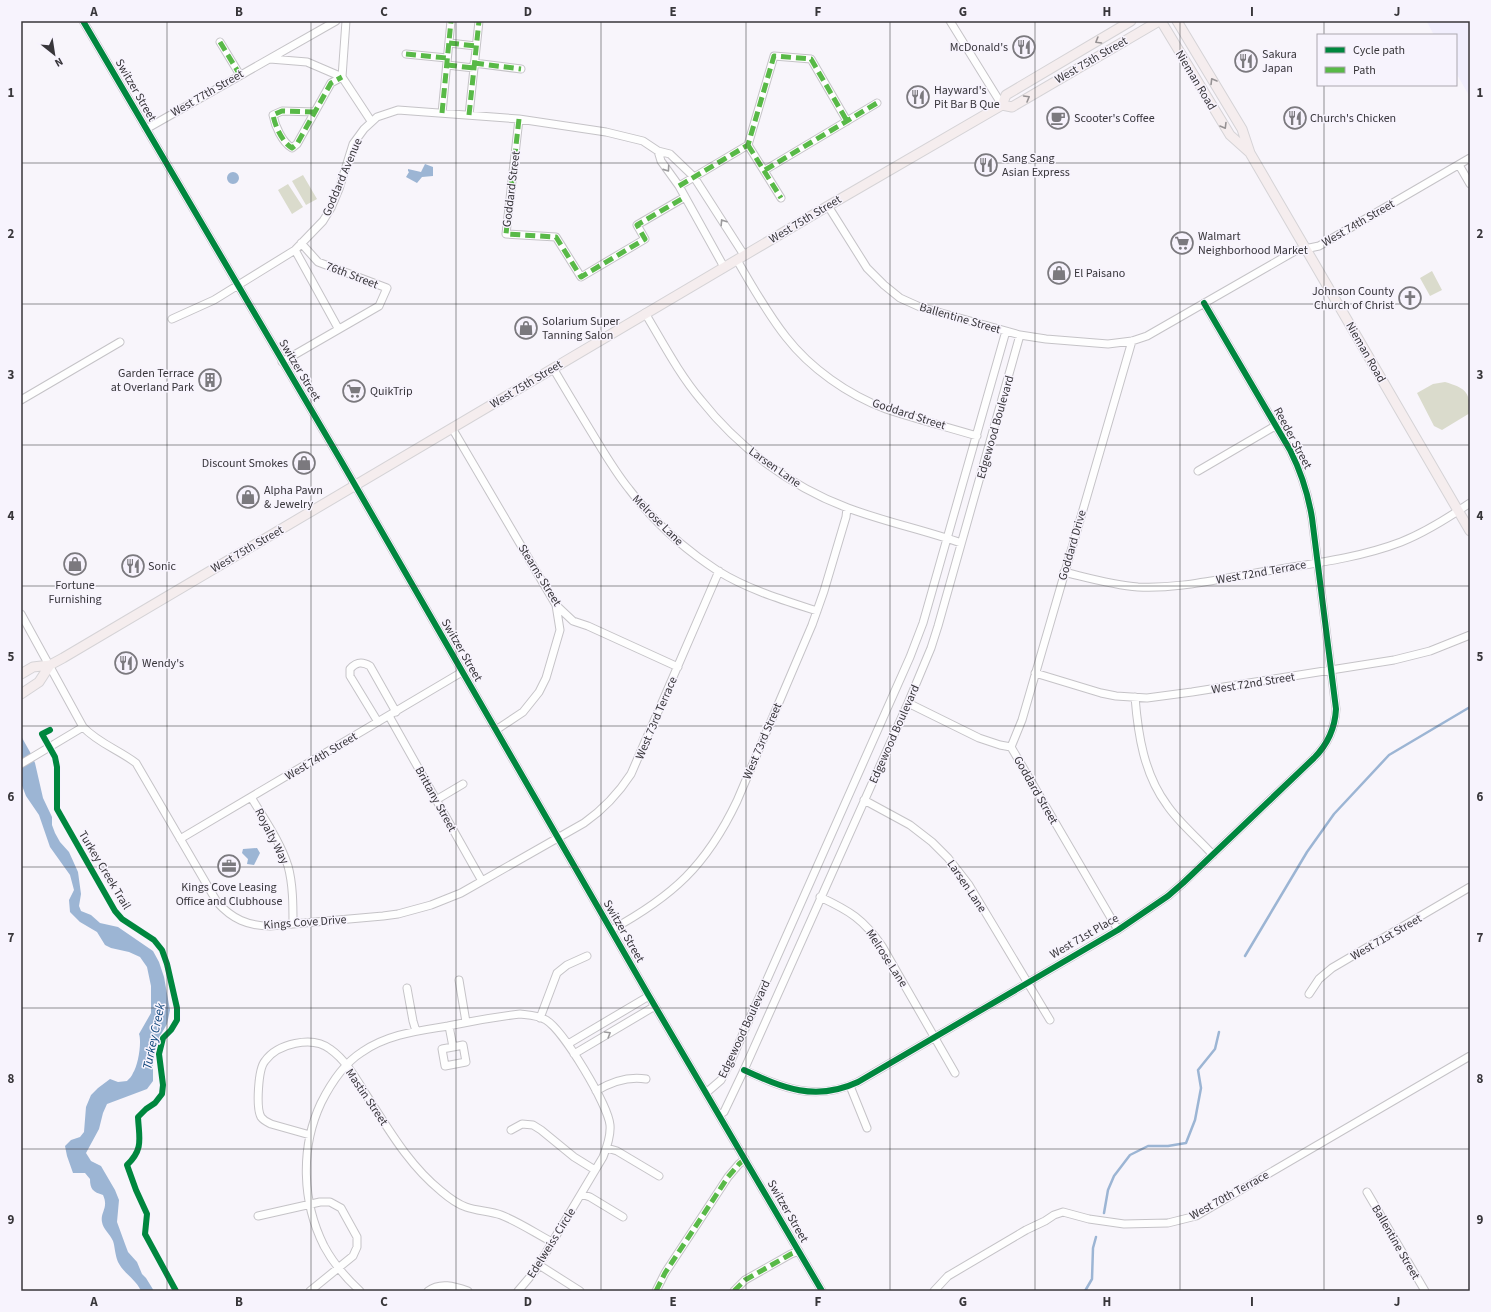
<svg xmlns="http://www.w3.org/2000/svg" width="1491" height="1312" font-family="'Source Sans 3',sans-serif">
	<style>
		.education { fill: #f1eefd }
		.green { fill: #dadbcc }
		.water { fill: #9cb5d4 }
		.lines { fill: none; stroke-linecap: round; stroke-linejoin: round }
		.stream { stroke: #9cb5d4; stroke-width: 2.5 }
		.minor-casing { stroke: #c5c3c7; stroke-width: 9 }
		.major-casing { stroke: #d5d3d6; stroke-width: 11 }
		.minor { stroke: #fefefe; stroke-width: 7 }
		.major { stroke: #f5edee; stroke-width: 9 }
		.quiet { stroke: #58b947; stroke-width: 5; stroke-dasharray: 10 5; stroke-linecap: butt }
		.cycleway-casing { stroke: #f7f3fd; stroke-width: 8 }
		.cycleway { stroke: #00873e; stroke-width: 6 }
		.oneway { stroke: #969294 }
		.oneway2 { stroke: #9b9a9c }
		.grid { fill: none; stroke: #38363a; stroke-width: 1; stroke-opacity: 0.55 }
		.labels { text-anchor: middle; stroke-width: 3; stroke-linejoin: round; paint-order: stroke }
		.poi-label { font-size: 12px; fill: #38363a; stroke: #f7f3fd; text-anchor: start }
		.street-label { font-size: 12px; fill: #38363a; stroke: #f7f3fd }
		.water-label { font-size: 13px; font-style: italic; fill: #0e457a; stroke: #f7f3fd }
		.neatline { fill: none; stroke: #38363a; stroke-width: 1.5 }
		.grid-label { font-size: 13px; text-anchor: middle; font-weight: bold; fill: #38363a }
	</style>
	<rect width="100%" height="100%" fill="#f8f5fb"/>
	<path class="education" d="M1428,21H1470V97L1456,73V35H1434L1427,22Z"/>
	<path class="green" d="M303,175L317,199L306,205L292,181Z
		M288,184L303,207L292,214L278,190Z
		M1432,271L1442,290L1430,296L1420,278Z
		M1445,382C1465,388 1470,391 1470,413L1442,430L1434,426L1417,393L1433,384Z"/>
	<path class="water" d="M425,164L433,167V176L422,177L417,183L406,177L409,172L408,171V169L421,172Z
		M227 178a6 6 0 1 1 12 0a6 6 0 1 1-12 0Z
		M21,736L30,752L35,763L43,798L52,817V825L55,833L60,842L69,852L78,872L81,894L79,906L81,911L91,915L100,923L118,927L153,951L159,962L164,977L170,1010L167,1024L156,1043L153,1058V1081L147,1089L107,1104L103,1113L99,1129L86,1153L91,1161L101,1166L115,1190L119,1200L117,1222L125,1244L128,1252L137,1262L142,1274L146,1278L154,1291H141C135,1278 124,1274 118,1262C115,1255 115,1247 113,1241C110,1234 103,1229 102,1222C100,1212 109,1208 103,1195C93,1192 90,1189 90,1179L85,1173H73L67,1156L65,1146L71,1140L80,1137L84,1132L86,1107L91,1095L98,1088L110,1079L118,1082L127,1081C129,1079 132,1076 133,1073C138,1066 142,1042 139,1034L151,1013V986L147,967L140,957L129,952L111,948L105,945L97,932L80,922L70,912L69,900L74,890L70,875L50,847L39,815L26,796L21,783Z
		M257,848L260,853L254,865L247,864L248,859L242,853L243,849Z"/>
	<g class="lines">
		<path class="stream" d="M1245,956L1307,852L1334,814L1389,755L1470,707
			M1104,1213L1108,1190L1114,1176L1130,1155L1148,1146H1168L1186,1143L1195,1120L1201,1088L1198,1070L1215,1049L1219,1032
			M1085,1291L1092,1279L1093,1248L1096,1237"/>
		<g class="minor-casing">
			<path id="minor" d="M83,21L340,459L649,996L822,1291
				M950,21L1002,105
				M220,42L240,75
				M449,43L476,46
				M406,54L447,58
				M270,59L307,62L342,77
				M474,63L521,69
				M447,65L474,68
				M342,77L346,21
				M342,77L371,121
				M315,112L282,111L273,115C275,126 282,142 292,148L297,144L331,83L342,77
				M442,113L451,21
				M469,115L479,21
				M519,119L506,234L556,237L581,277L645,239L637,225L685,197
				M146,129L336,21
				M748,145L781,198
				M658,151L661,161L679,186L724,267
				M1459,165L1470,184
				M765,170L877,103
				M679,186L748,145L774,56L811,59L847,121
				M828,206L867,268L884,285L900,298L920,307L1020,335L1046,339L1108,344L1132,341L1147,336L1295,251L1319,246L1470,158
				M295,250L338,328
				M737,260C752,286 767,313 786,337C810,368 848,395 886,409C916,419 947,427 977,436
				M645,313C663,343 679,374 701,400C739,448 791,487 848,508C885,522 924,530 961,543
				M172,319L214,300L295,250L323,221L331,208L339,189L353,144L364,129L377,117L398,110L519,119L606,132L643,141L658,151L670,154L694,177L744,255
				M282,362L379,306L387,288L318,262L301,243
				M553,368C567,392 581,415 595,438C606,456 616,473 629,489C653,521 684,549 718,571C749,590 783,600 817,611
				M21,400L120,342
				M452,428L556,605L573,621L588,626L678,667
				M1198,471L1275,426
				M1064,572C1089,578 1113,585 1138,587C1176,589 1213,580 1250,574C1300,565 1354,560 1401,542C1426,532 1448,518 1470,503
				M21,614L83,727C98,743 119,750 136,763L217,902C232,919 248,926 270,926L383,916L398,914L431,905L461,893L584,823C604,809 618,794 631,774L719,571
				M1035,673L1101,693L1116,696L1147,698L1192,692L1394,660L1430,651L1470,635
				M1135,697C1138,735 1144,774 1167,805C1179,823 1198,838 1213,855
				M908,703L979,738L1000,745L1011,747L1118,930
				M389,716L482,881
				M378,722L350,676V669C356,662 362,661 370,666L396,712
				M496,730L523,712L539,692L546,678L560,630L556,605
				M1011,747L1022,720L1132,341
				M21,764L83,727
				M251,797C264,819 280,841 288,866C293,884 293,905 293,924
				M436,800L463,784
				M864,800L910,825L932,842L948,858L969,885L1050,1020
				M180,839L462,672
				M820,897C850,911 863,919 882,946L955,1073
				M611,930C673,896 706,866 737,801L812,625L824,591L846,517L847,508
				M459,980L466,1022
				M407,988L413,1021L416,1031
				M1309,994L1319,979L1332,968L1470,887
				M540,1018L557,973L567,965L587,956
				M449,1026L453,1047L442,1049L445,1066L466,1062L463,1045L453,1047
				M568,1044L649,996
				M574,1054L655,1006
				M744,1070C783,1088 815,1102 858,1082L1118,930L1168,896L1183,883L1314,758C1328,744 1335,729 1336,709L1312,518C1308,493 1301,472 1290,450L1204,303
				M850,1086L867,1128
				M596,1091C611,1082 628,1076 646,1079
				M706,1093L721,1080L730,1063L910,657L923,623L1006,331
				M719,1115L724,1112L744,1070L908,703L931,648L938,626L1020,335
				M511,1130L522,1124L533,1125L541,1130L574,1157L595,1170
				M310,1135L271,1124C267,1122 264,1121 261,1117C256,1108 258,1069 265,1061C277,1044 312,1035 330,1049C346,1060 357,1080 367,1096C389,1130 409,1165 441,1191C448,1197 457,1204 466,1207C477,1211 490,1211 501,1215C519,1222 535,1233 552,1242
				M607,1148L617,1151L659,1176
				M1367,1192L1425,1291
				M581,1194L590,1197L623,1217
				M258,1216L320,1202H330L341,1208L357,1237V1247L353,1256L310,1291
				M539,1265L580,1291
				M360,1291C346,1278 333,1263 324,1246C302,1202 300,1148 321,1103C331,1083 343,1064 362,1052C388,1034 418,1031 448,1026C472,1021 496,1017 520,1014C529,1015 538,1015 546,1020C564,1031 608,1105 610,1125C611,1136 607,1147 603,1157L535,1271L518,1291
				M428,1291C440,1282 454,1286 468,1291
				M656,1291L665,1273L728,1177L739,1164L745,1159
				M734,1291L745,1280L791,1254L799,1251
				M934,1291L948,1276L1026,1230L1045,1221L1054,1215L1063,1212L1089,1219L1124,1224L1168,1223L1196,1216L1470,1056"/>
		</g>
		<g class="major-casing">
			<path id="major" d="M1161,21L1230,135L1249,152
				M1177,21L1242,129L1250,153L1470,531
				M1002,105L1012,107L1159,21
				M21,674L33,667L50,665L63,658L828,206L1002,105L1006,95L1131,21
				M21,694L39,682L50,665"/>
		</g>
		<use href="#minor" class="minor"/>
		<use href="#major" class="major"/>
		<path class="quiet" d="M220,42L240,75
			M449,43L476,46
			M406,54L447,58
			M474,63L521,69
			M447,65L474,68
			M315,112L282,111L273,115C275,126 282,142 292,148L297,144L331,83L342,77
			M442,113L451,21
			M469,115L479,21
			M519,119L506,234L556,237L581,277L645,239L637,225L685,197
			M748,145L781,198
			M765,170L877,103
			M679,186L748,145L774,56L811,59L847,121
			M656,1291L665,1273L728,1177L739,1164L745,1159
			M734,1291L745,1280L791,1254L799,1251"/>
		<g class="cycleway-casing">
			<path id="cycleway" d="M83,21L340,459L649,996L822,1291
				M50,730L42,734L55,757L57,767V809L115,911L122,919L154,940L162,950L167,964L177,1008V1020L171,1030L163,1038L159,1054L163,1085L162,1094L155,1103L146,1109L138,1117C139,1138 144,1149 127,1165L136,1190L147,1214L145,1234L176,1291
				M744,1070C783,1088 815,1102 858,1082L1118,930L1168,896L1183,883L1314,758C1328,744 1335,729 1336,709L1312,518C1308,493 1301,472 1290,450L1204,303"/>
		</g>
		<use href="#cycleway" class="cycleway"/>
	</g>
	<defs><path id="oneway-chevron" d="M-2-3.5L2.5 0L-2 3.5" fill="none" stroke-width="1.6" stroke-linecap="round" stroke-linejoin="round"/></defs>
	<g class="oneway">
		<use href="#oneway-chevron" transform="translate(1098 41) rotate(149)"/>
		<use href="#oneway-chevron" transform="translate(1213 81) rotate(-121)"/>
		<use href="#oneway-chevron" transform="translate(1027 98) rotate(-30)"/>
		<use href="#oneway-chevron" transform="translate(1224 126) rotate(59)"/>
	</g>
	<g class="oneway2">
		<use href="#oneway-chevron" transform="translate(667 169) rotate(55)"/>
		<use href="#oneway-chevron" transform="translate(723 222) rotate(-123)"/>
		<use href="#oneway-chevron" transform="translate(608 1034) rotate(-31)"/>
	</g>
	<path class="grid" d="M167,21V1291M311,21V1291M456,21V1291M601,21V1291M746,21V1291M890,21V1291M1035,21V1291M1180,21V1291M1324,21V35M1324,85V1291M21,163H1470M21,304H1470M21,445H1470M21,586H1470M21,726H1470M21,867H1470M21,1008H1470M21,1149H1470"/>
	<defs>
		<g id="restaurant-ring" transform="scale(1.15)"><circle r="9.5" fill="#f7f3fd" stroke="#7b797e" stroke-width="1.5"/><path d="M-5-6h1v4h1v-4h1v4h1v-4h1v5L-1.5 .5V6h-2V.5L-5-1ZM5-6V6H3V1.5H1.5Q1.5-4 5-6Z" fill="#7b797e"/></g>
		<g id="cafe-ring" transform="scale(1.15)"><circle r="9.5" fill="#f7f3fd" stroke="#7b797e" stroke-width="1.5"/><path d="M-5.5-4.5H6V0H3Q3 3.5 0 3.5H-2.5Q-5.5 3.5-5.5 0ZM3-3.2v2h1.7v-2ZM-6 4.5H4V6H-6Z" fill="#7b797e"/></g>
		<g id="supermarket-ring" transform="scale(1.15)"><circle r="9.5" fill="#f7f3fd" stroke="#7b797e" stroke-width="1.5"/><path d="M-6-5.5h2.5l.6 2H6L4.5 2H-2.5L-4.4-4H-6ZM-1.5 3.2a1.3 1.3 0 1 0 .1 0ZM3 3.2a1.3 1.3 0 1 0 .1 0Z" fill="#7b797e"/></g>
		<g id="shop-ring" transform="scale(1.15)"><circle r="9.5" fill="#f7f3fd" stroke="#7b797e" stroke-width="1.5"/><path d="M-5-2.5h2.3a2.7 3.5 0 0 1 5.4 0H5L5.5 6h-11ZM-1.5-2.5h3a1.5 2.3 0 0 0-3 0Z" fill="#7b797e"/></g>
		<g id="church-ring" transform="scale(1.15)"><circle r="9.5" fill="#f7f3fd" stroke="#7b797e" stroke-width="1.5"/><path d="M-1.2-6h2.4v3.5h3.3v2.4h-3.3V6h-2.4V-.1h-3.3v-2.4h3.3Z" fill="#7b797e"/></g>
		<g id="building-ring" transform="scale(1.15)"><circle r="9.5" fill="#f7f3fd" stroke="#7b797e" stroke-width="1.5"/><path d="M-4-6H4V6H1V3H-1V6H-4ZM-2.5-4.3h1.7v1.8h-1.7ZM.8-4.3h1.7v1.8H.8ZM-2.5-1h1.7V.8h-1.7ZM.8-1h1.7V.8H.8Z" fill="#7b797e"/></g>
		<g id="office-ring" transform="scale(1.15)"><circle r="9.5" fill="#f7f3fd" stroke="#7b797e" stroke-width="1.5"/><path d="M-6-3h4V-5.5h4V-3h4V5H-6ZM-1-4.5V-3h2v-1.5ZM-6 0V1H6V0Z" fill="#7b797e"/></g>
	</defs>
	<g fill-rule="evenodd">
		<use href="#restaurant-ring" x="1024" y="47"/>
		<use href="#restaurant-ring" x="1246" y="61"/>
		<use href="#restaurant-ring" x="918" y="97"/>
		<use href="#cafe-ring" x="1058" y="118"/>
		<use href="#restaurant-ring" x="1295" y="118"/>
		<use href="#restaurant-ring" x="986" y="165"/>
		<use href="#supermarket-ring" x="1182" y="243"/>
		<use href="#shop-ring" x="1059" y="273"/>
		<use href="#church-ring" x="1410" y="298"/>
		<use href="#shop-ring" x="526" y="328"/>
		<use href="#building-ring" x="210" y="380"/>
		<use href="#supermarket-ring" x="354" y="391"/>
		<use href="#shop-ring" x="304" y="463"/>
		<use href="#shop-ring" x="248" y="497"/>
		<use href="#shop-ring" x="75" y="564"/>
		<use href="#restaurant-ring" x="133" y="566"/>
		<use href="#restaurant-ring" x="126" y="663"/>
		<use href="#office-ring" x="229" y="866"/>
	</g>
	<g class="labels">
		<g class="poi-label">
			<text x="1008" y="51" text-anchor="end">McDonald's</text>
			<text x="1262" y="58">Sakura<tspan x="1262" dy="14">Japan</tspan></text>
			<text x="934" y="94">Hayward's<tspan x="934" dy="14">Pit Bar B Que</tspan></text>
			<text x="1074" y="122">Scooter's Coffee</text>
			<text x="1310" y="122">Church's Chicken</text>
			<text x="1002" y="162">Sang Sang<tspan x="1002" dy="14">Asian Express</tspan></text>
			<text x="1198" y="240">Walmart<tspan x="1198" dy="14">Neighborhood Market</tspan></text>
			<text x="1074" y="277">El Paisano</text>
			<text x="1394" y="295" text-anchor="end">Johnson County<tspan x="1394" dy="14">Church of Christ</tspan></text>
			<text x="542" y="325">Solarium Super<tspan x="542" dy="14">Tanning Salon</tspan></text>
			<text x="194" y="377" text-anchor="end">Garden Terrace<tspan x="194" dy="14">at Overland Park</tspan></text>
			<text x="370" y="395">QuikTrip</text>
			<text x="288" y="467" text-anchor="end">Discount Smokes</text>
			<text x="264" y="494">Alpha Pawn<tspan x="264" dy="14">&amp; Jewelry</tspan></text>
			<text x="148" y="570">Sonic</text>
			<text x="75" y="589" text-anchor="middle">Fortune<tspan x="75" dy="14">Furnishing</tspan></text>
			<text x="142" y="667">Wendy's</text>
			<text x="229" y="891" text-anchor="middle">Kings Cove Leasing<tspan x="229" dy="14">Office and Clubhouse</tspan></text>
		</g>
		<g class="street-label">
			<text transform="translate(1091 60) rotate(-30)" y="4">West 75th Street</text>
			<text transform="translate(1196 80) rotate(59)" y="4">Nieman Road</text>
			<text transform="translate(136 90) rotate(60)" y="4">Switzer Street</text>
			<text transform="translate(207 93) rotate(-30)" y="4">West 77th Street</text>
			<text transform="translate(342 177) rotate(-67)" y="4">Goddard Avenue</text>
			<text transform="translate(511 189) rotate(-83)" y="4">Goddard Street</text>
			<text transform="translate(805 219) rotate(-31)" y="4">West 75th Street</text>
			<text transform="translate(1358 223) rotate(-30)" y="4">West 74th Street</text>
			<text transform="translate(352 275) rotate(21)" y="4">76th Street</text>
			<text transform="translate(960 318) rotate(16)" y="4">Ballentine Street</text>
			<text transform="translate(1366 352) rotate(60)" y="4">Nieman Road</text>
			<text transform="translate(300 370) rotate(59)" y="4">Switzer Street</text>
			<text transform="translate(526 384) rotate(-31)" y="4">West 75th Street</text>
			<text transform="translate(909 414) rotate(18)" y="4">Goddard Street</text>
			<text transform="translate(995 427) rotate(-74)" y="4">Edgewood Boulevard</text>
			<text transform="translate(1293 438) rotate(62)" y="4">Reeder Street</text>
			<text transform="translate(775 467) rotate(35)" y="4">Larsen Lane</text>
			<text transform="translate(658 520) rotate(45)" y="4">Melrose Lane</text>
			<text transform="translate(1072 545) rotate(-74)" y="4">Goddard Drive</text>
			<text transform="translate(247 549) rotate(-30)" y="4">West 75th Street</text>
			<text transform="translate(1261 572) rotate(-10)" y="4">West 72nd Terrace</text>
			<text transform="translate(540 575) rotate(58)" y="4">Stearns Street</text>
			<text transform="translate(462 650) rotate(60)" y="4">Switzer Street</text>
			<text transform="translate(1253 683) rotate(-9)" y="4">West 72nd Street</text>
			<text transform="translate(656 718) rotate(-67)" y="4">West 73rd Terrace</text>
			<text transform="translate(894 734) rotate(-66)" y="4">Edgewood Boulevard</text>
			<text transform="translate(762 741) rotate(-67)" y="4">West 73rd Street</text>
			<text transform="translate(321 756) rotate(-31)" y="4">West 74th Street</text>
			<text transform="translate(1036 790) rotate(60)" y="4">Goddard Street</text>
			<text transform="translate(436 799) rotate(61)" y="4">Brittany Street</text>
			<text transform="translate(272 836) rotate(63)" y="4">Royalty Way</text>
			<text transform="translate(105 870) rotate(59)" y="4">Turkey Creek Trail</text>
			<text transform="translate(967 886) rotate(56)" y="4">Larsen Lane</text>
			<text transform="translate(305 922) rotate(-4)" y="4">Kings Cove Drive</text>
			<text transform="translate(624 931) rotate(60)" y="4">Switzer Street</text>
			<text transform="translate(1084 936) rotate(-30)" y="4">West 71st Place</text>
			<text transform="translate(1386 937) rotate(-30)" y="4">West 71st Street</text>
			<text transform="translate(887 958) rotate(57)" y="4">Melrose Lane</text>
			<text transform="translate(744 1029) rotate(-65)" y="4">Edgewood Boulevard</text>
			<text transform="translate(367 1097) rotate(56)" y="4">Mastin Street</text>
			<text transform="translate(1229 1195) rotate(-29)" y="4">West 70th Terrace</text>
			<text transform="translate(788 1211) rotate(60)" y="4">Switzer Street</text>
			<text transform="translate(1396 1242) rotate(60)" y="4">Ballentine Street</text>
			<text transform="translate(551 1243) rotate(-58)" y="4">Edelweiss Circle</text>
		</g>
		<g class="water-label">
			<text transform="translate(153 1036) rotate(-78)" y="5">Turkey Creek</text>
		</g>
	</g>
	<rect width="1491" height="1312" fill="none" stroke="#f7f3fd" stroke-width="44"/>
	<rect x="1317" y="34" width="140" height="52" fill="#f7f3fd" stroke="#aba7af"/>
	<rect x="1325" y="47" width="20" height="6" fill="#00873e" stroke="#aba7af"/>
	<text x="1353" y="54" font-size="12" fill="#38363a">Cycle path</text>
	<rect x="1325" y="67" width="20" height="6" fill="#58b947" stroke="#aba7af"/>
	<text x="1353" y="74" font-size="12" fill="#38363a">Path</text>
	<g transform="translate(54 54) rotate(150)" stroke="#f7f3fd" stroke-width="3" paint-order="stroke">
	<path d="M0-3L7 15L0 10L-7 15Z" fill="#38363a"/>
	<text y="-6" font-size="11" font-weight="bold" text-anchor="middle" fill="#38363a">N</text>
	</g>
	<rect x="22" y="22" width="1447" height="1268" class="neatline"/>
	<g class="grid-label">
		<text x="94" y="16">A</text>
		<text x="239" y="16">B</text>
		<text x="384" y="16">C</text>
		<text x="528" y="16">D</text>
		<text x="673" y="16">E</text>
		<text x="818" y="16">F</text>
		<text x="963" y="16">G</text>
		<text x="1107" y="16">H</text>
		<text x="1252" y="16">I</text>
		<text x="1397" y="16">J</text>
		<text x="11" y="97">1</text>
		<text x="1480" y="97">1</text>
		<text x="11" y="238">2</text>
		<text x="1480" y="238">2</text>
		<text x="11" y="379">3</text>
		<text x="1480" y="379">3</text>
		<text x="11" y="520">4</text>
		<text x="1480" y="520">4</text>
		<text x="11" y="661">5</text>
		<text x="1480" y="661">5</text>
		<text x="11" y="801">6</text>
		<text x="1480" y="801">6</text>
		<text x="11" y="942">7</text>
		<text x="1480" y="942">7</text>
		<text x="11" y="1083">8</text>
		<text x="1480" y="1083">8</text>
		<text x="11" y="1224">9</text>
		<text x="1480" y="1224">9</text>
		<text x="94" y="1306">A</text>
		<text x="239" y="1306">B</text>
		<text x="384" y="1306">C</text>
		<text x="528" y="1306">D</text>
		<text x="673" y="1306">E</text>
		<text x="818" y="1306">F</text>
		<text x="963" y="1306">G</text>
		<text x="1107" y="1306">H</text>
		<text x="1252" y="1306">I</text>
		<text x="1397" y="1306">J</text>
	</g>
</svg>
